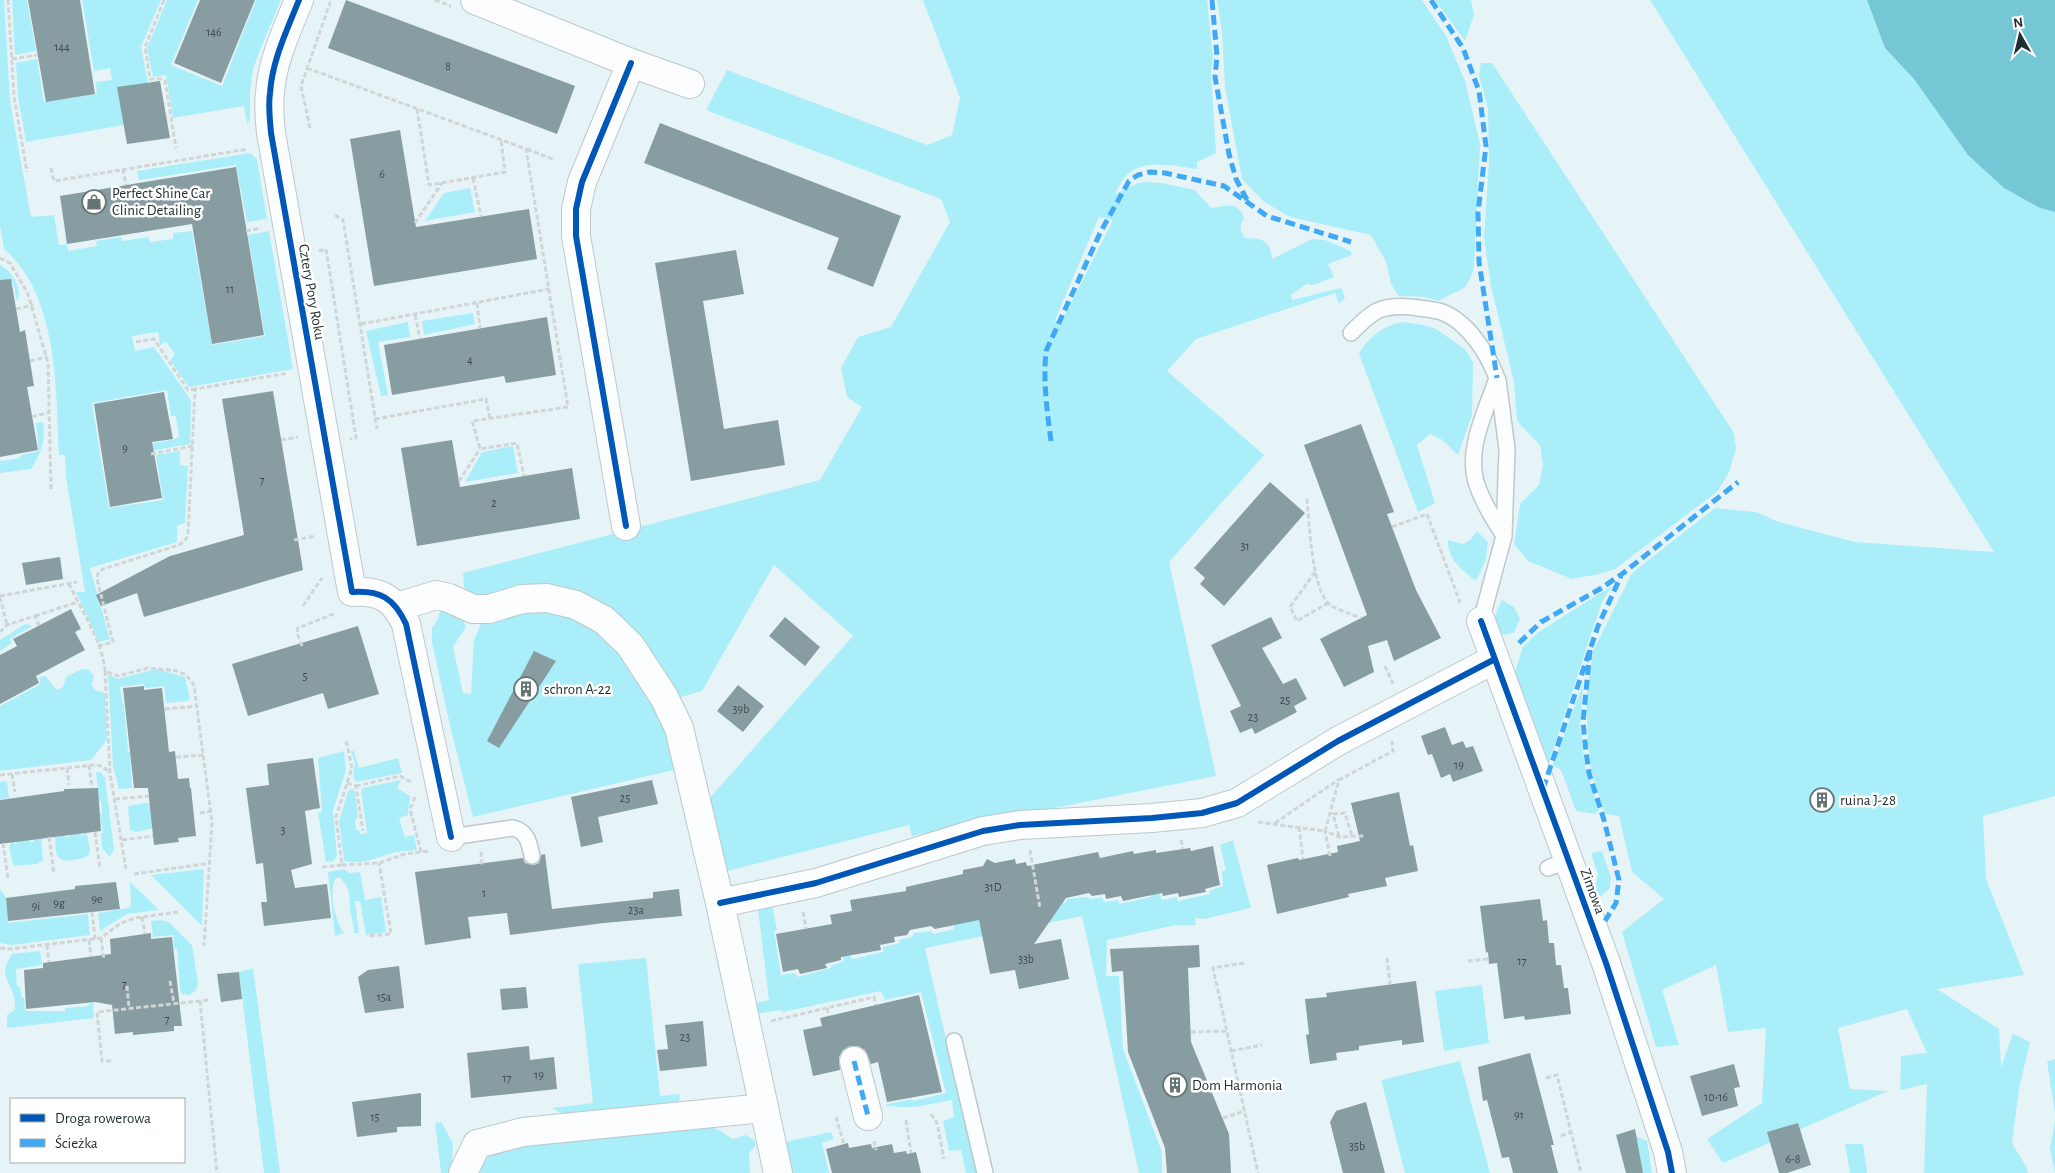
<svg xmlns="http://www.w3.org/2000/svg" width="2055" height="1173" font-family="'Alegreya Sans',sans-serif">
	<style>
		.green { fill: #aaeefa; fill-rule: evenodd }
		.water { fill: #76c7d5 }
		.building { fill: #889da1 }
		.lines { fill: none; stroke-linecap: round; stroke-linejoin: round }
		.lane-casing { stroke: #bdc8ca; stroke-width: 18 }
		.street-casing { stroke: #bdc8ca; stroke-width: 30 }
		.path { stroke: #d1d5d6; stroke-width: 3; stroke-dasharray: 5 2.5; stroke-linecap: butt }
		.lane { stroke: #fbfdfe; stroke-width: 15 }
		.street { stroke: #fbfdfe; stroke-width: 28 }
		.quiet { stroke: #3fa9f5; stroke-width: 5; stroke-dasharray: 10 5; stroke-linecap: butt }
		.cycleway-casing { stroke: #fff; stroke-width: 9 }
		.cycleway { stroke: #0057b8; stroke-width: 6 }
		.labels { text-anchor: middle; stroke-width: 5; stroke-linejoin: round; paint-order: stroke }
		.number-label { font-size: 12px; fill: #3c4a4d }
		.poi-label { font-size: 15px; fill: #222f31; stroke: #fff; text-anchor: start }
		.street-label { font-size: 15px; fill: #222f31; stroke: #fff }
	</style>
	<rect width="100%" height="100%" fill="#e7f4f7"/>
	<path class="green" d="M0,0H4L10,101L31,217L54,215L59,245L67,244L68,251L97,246L96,241L121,237L122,241L148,237L150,242L173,239V233L192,231L212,345L265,336L248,235L269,231L293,369L189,387L170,360L175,354L166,342L160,345L158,332L132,336L135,351L154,347L191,400L190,444L151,451L150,444L175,439L179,437L176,416H171L167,390L92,403L109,508L163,500L156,455L180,451V465L188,466L185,523L177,526V542L90,568L110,639L99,642L76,592H85L66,477L65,455H59C56,389 58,295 4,249L0,226Z
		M12,0H27L36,51L15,55Z
		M82,0H161L141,47L148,83L124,125L26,142L18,97L16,63L37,59L44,102L97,94L96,82L112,80L110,68L94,71Z
		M167,0H198L171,65L222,86L256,0H281L258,55L253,70L250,92V120L247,124L244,106L173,118L166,75L153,77L147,48Z
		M923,0H1207L1213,58L1211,72L1216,153L1197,162V169C1176,166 1145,159 1128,174C1122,178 1119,188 1115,194L1138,183L1147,182L1161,183L1195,190L1211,208C1226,206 1239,200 1244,219C1239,226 1240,231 1245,238C1263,239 1270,239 1272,259L1312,239L1325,240L1351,251L1352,255L1328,264L1334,277L1313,285L1307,284L1291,295L1292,300L1341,288L1345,298L1339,304L1335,293L1196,339L1167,371L1264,455L1169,562L1216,776L912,836L909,825L723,872L707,801L853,636L774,565L702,691L681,697L695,765L473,817L451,730L432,642V628L438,619L441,606L462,617L466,627L453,647L463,693L471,694L474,640L483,619L464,587L463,573L820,480L862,407L847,397L841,368L858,337L891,327L950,222L941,199L706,110L727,70L927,145L952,135L960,98ZM1099,217L1113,220L1060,325L1055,320Z
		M1217,0H1422L1446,36L1465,81L1480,144L1474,266C1467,295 1460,287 1439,301L1424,297L1399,296L1391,284L1386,262L1371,235L1290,217L1263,201L1242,179L1225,87L1222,33Z
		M1435,0H1471L1474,15L1465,41Z
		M1650,0H1867L1885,48L2040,208L2055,212V796L1983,816L1986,879L2024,975L1937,989L1999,1029L2001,1067L2013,1034L2030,1042L2019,1089L2012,1143L2027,1168L2028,1173H1924L1927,1084L1900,1090L1901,1056L1927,1053L1907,1009L1838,1028L1850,1089L1888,1091L1723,1163L1707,1139L1762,1103L1766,1028L1728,1032L1716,965L1662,990L1679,1045L1656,1047L1622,932L1664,899L1632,872L1619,816L1605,814L1591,770L1588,745L1586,699L1593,651L1632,573L1715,508L1756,512L1779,522L1855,542L1994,552Z
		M1481,63H1492L1734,433L1736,449L1729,472L1718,491L1615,569L1599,574L1572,579L1528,561L1514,544L1520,504L1539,485L1543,465L1540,445L1517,421L1514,382L1491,286L1484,237L1489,161L1488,109L1479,75Z
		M250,153L257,159L267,219L247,222L236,165L139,180L137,171Z
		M470,188L475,212L425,221L444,193Z
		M0,265C11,270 24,289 17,301L13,283L0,282Z
		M473,313L475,324L424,335L422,321Z
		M408,322L410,337L378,342L388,395L381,396L366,331Z
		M1403,322L1424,325L1436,329L1466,350L1473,363L1472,415L1458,455L1441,439L1430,434L1417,445L1435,503L1418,512L1359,354C1368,337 1384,325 1403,322Z
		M43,422C46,440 41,454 31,469L0,473V461L20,458L21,455L39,451L36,423Z
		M513,446L518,473L465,482L482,452Z
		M1477,531L1488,542L1486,560L1476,581C1462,570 1447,559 1448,540L1463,544L1471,539Z
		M1613,585L1603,600L1593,628L1548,766L1514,675L1523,647L1537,633Z
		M1502,600L1514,607L1520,619L1514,633L1499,635C1492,623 1495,612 1502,600Z
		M25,624L33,626L10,639L12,643L0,651V640Z
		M88,669L94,675L92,685L95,690L105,693L107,740L91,760L0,771V706L37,686L41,683L38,677L46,676L53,686L57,690L63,687L66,677L80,670Z
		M156,669L185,677L190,698L188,701L166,703L164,686L145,688L144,684L120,687L123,704H124L128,751L130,752L132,788L119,789L113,766L108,674L118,679Z
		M1583,684L1580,727L1585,766L1599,810L1594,814L1576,811L1561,770L1553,765Z
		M344,751L346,770L333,811L337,856L333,861L326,862L318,812H322L318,758Z
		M351,751H354L359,768L398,758L402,773L356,782L353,776L355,764Z
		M96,772H101L105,778L114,849L110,857L102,848L101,833H103L100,815L102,814L101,801H99Z
		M401,780L397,788L410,796L408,815L399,818L405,837L414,835L417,850C410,851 403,851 396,852C380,856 362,866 344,861L339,821L348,791L353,789L355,792L358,818L355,819L356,830H359L360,834L367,833L361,792L362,788Z
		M7,781L9,798L0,799V782Z
		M147,803L152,804L156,828L136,832L130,830L128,807L132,805Z
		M86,830L90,849L89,855C84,859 79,859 73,860C54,863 56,852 55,837H59V833L65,832L66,837H69V833L81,832V835H84Z
		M41,836L43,860L37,864L15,866L12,862L9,845L11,844V839H13L14,844L17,843L16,840L30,839V842H34V837Z
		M1233,840L1251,908L1204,919L1195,918L1196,925H1176L1107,940L1106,976H1119L1123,1049L1162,1152V1173H1139L1082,916L925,948L977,1173H966L961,1150L949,1151L943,1121L954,1117L952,1100C928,1105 908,1110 884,1105L912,1099L913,1101L946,1093L921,992L885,1000L881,991L783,1012L781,1010L754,1014L752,1004L769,1000L758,909L772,904L777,930L774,931L781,975L795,973L797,977L831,968V966L844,961L843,956L850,954L852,959L883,952V947L900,943L899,940L912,937L914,933L930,931L934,934L954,929L952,916L1034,909L1065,903L1067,899L1087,897L1092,899L1102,897L1104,902L1119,900V904L1151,897V893L1159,891L1162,900L1177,897L1178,901L1210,894L1209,891L1223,886L1222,871L1226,870L1220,845Z
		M1602,851L1611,878L1610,888L1601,896L1594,893L1598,874L1591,853Z
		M204,869L202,926L151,875Z
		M344,869L350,873L360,872L365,900L381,897L386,932L366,935L360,901H355L359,933H354C354,924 351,917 350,908C349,895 351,888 340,878H336C328,891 335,921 344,933L335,936L328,872Z
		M130,882L159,910L127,914L100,931L98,913L129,908L131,904Z
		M0,889L6,898L8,923L88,914L90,935L12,945L0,943Z
		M161,920L169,922L192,945L198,983L196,990L189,995L182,994L180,990L177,949H174L173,935L153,937L151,921Z
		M40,951L42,965L16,969L17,987H20L22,998H24L25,1011H65V1008L89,1006V1004L93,1003L94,1018L7,1028V1015L15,1010C15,1005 15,999 13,994C6,975 0,973 12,954Z
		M646,958L660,1096L680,1094L679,1103L593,1120L563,1114L552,1108L593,1103L578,964Z
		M253,968L280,1173H264L239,972Z
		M1482,985L1489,1043L1444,1051L1435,991Z
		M2055,1059V1113L2047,1062Z
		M1460,1061L1490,1173H1405L1381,1080Z
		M2055,1120V1173L2050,1149Z
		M441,1122L453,1143L451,1173H441L435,1123Z
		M697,1123L717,1129L733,1139L746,1135L754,1140L756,1145L749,1153L750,1173H474L489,1156L505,1145Z
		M831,1132L834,1139L822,1143L829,1173H785L783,1146L789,1141Z
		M1636,1136L1647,1141L1652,1173H1643Z
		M1845,1144H1863L1867,1173H1850Z"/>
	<path class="water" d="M1867,0H2055V212L2040,208L2004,188L1968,155L1914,79L1885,48Z"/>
	<path class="building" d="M28,0H80L95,94L46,102Z
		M200,0H255L221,83L174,63Z
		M346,0L575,86L557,134L328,48Z
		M160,81L170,138L127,144L117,87Z
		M660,123L901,216L873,287L827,269L839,238L644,163Z
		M400,130L416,227L529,209L537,259L374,286L350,139Z
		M236,167L264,335L212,344L192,224L67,244L60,196Z
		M736,250L744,294L703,301L724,429L778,420L785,465L691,481L655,263Z
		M11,279L20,332L25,330L34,386L27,387L38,450L0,457V280Z
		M547,317L556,375L506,383L504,376L392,395L384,345Z
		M273,391L303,570L144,617L137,593L101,606L96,595L170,556L244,535L222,399Z
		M164,392L173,439L152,442L162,498L110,507L94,404Z
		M1361,424L1394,512L1387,514L1416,590L1441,638L1394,661L1387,640L1368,646L1374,672L1344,687L1320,639L1367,615L1304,445Z
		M452,440L460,487L572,468L580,519L417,546L401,448Z
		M1270,482L1305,513L1224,606L1200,584L1205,578L1194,568Z
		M60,557L63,579L26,585L22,563Z
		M71,609L81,629L75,632L85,650L36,676L39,683L0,704V655L17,646L13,639Z
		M785,617L820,647L805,666L769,636Z
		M1271,617L1282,638L1262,648L1283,684L1296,678L1307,699L1294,706L1297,712L1255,734L1252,728L1240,733L1230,711L1241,706L1211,645Z
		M358,626L379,694L328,709L323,693L248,716L232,664Z
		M534,651L556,661L499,748L487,741Z
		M738,685L764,706L743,732L717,711Z
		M144,686V690L162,688L169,752L175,751L178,779L189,778L190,788H191L196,836L178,838L179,842L154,845L148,788H134L123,688Z
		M1445,727L1452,745L1463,741L1466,748L1473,746L1483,771L1453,782L1450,774L1441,778L1432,754L1428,755L1421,736Z
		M313,758L320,808L305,811L312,864L291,870L295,888L327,884L331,918L264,926L261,902H267L263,863L256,864L246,788L269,785L267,764Z
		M652,780L658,804L598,817L603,842L581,847L571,797Z
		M98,788L101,831L0,844V800L64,791V789Z
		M1399,792L1410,846L1413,845L1418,871L1385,878L1387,886L1348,894L1349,897L1277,914L1267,865L1298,858L1299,860L1338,852L1337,846L1360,841L1351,803Z
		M1213,846L1220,885L1205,889L1206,892L1179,897L1178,893L1163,896L1162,893L1123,901L1121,896L1106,899L1105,894L1092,896L1089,893L1066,898L1034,944L1061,939L1069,979L1019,989L1015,970L990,974L979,920L935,929L931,926L910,930L907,935L894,937L895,942L880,945L881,950L841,957V960L825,964L827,968L800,974L798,969L783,972L776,934L832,924L830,915L852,911L850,900L906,891V887L963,874V870L983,866L987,859L995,863L1015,859L1016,864L1026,862L1027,866L1098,852L1100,858L1133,851L1134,854L1156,850V853L1190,848L1191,851Z
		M545,854L552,909L653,898V892L679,889L682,916L604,923L510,935L507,913L468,917L471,938L425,945L415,872L523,858L525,863L534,865L539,863L541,855Z
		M116,882L120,909L8,921L6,898L75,889V886Z
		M1540,899L1543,921L1547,920L1549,943H1554L1556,965H1561L1564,988H1568L1571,1014L1525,1020L1524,1016L1504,1019L1497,963L1489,964L1488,952L1486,953L1480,906Z
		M151,933V939L172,937L182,1026H174V1031L133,1035V1032L115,1034L112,1005L95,1002L26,1009L24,970L43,968V963L111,954L110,939Z
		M1199,945L1200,967L1188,968L1191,1042L1229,1134L1231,1173H1167L1165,1148L1128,1052L1123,971L1112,972L1110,949Z
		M399,966L404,1008L365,1013L358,977L368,970Z
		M239,972L242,999L221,1002L217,974Z
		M1416,981L1424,1042L1402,1045V1040L1359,1046V1050L1336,1053L1337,1060L1310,1064L1306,1035L1309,1034L1305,999L1327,997L1326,993Z
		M526,987L528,1008L502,1010L500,989Z
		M919,995L942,1092L887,1102L878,1062L871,1064L865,1050L858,1046H850L843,1050L839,1057L840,1070L813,1076L803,1030L822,1026L820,1018Z
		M703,1021L707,1066L660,1071L657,1050L668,1049L665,1025Z
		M529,1046L530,1060L554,1057L557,1089L471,1098L467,1053Z
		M1530,1053L1554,1145H1551L1558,1173H1513L1509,1157L1502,1158L1487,1100L1483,1101L1478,1067Z
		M1734,1064L1740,1087L1734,1088L1738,1106L1702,1116L1690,1076Z
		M421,1093V1126L397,1127V1132L357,1137L352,1102Z
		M1366,1102L1385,1173H1343L1330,1122L1336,1111Z
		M1798,1123L1811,1165L1787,1173H1779L1767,1132Z
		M1635,1129L1643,1173H1626L1616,1135Z
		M848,1143L849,1148L871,1144L872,1148L892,1144L894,1153L906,1151L907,1154L916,1152L921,1173H832L826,1149Z"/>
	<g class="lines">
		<g class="lane-casing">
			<path id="lane" d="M1351,333C1359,325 1367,316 1377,311C1390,305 1406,306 1419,308C1426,309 1435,310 1442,312C1468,322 1488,354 1497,378C1486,412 1465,449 1477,485C1483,503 1494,520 1504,536
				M1481,621L1504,536L1507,449L1498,380
				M451,837L513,828C528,832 529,843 532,856
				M1548,868L1569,860
				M954,1041L985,1173"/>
		</g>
		<g class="street-casing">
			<path id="street" d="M299,0C287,30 272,61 270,93C268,106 270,120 271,133L352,592C380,590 394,598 406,624L451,837
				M475,0L631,63L690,84
				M626,526L576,236V209L582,182L631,63
				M397,607L436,595L449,598L473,609H489L522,599L547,598L576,605L604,620L630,645L664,697L679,728L720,903L778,1173
				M1481,621L1606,963L1668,1152L1672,1173
				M720,903L816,883L983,831L1020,825L1152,818L1202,813L1237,803L1338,741L1495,659
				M854,1061L868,1116
				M463,1173L477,1144L523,1132L764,1108"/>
		</g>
		<path class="path" d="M8,0L14,96L27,172
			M164,0L145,47L150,79H162L165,81L176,148
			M435,0L451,6
			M12,59L37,55
			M307,68L526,149L568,407L472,421L480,449L517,443L524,476
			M417,109L429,185L505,172L501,140
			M310,128L301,86L331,0
			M527,149L555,160
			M51,168L54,181L248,149
			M123,169L126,185
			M473,178L481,216
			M335,215L343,220L377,429
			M415,223L442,183
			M246,231L261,228
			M319,251L326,249L356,438L350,439
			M0,258L10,263L28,294L48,363L51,490
			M477,303L480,328
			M16,309L33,305
			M415,315L420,338
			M361,324L549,289
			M136,342L154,339L188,390L195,389
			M30,361L47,357
			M32,417L50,412
			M375,419L486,399L490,419
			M281,440L298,437
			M151,454L193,446
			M459,481L480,449
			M1307,499C1309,522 1312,589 1329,604C1337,610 1351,614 1361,618
			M1392,527L1427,514L1461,605
			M294,540L316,536
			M1315,572L1290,607L1297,621L1328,603
			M69,584C81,609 103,643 105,671L118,676L148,668L177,671L186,675L194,685L212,823L204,946
			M0,596L77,582
			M0,597L7,625
			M303,606L322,578
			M35,616L78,602
			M0,632L7,625L35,616L39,626
			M98,646L113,642L97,579L98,573L103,569L179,545L185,541L188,535L195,389L288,373
			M302,646L297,633L298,628L336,613
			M1385,666L1393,684
			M105,671L110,773L126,869
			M165,709L198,706
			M176,757L204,755
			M89,765L92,788
			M67,768L69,785
			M12,774L15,792
			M0,775L94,765L102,766L109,772
			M347,783L356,786L363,831
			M356,786L400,776L413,783
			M415,797L410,809L421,852
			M115,799L149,796
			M200,813L212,811
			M1258,822L1325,831L1339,780L1393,751L1392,741
			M1275,823L1338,780
			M1299,827L1303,859
			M95,832L100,868
			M1339,836L1333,814L1345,813L1352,836
			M49,837L54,874
			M122,840L153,836
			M1181,840L1183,849
			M3,843L8,879
			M1030,850L1040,908
			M481,852L482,866
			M1330,856L1325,831L1339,837L1364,836
			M342,865L379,863L405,854L429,851
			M322,867L342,865L336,817L352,768L346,740
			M134,874L211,863
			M92,912L95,939
			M803,912L806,928
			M142,917L145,934
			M370,936L391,934L379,863
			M101,938L104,960
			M89,940L91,957
			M47,945L49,962
			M0,948L10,949L101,938L121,923L135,918L178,912
			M1387,958L1390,984
			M1468,961L1489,959
			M1244,963L1213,968L1258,1173
			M170,981L174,1003
			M127,986L129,1008
			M200,1001L217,1173
			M827,1008L829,1016
			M771,1021L874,997L876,1005
			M1191,1032L1227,1031
			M1231,1051L1262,1045
			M111,1061H102L97,1012L209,1000
			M1546,1078L1557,1075L1581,1173
			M1240,1091L1271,1086
			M931,1114L937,1123L944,1159
			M836,1117L844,1144
			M1223,1118L1245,1111
			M906,1120L911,1153
			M1561,1136L1571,1132
			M874,1141L876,1150"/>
		<use href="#lane" class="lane"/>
		<use href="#street" class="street"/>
		<path class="quiet" d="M1212,0L1217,56L1215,77L1229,154L1236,179L1247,200
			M1431,0L1463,48L1479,91L1486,146L1478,212L1479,262L1497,378
			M1051,441C1047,411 1043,382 1046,351L1101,231L1129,181L1138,175L1150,172L1165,173L1224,186L1267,216L1351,242
			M1519,643L1541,622L1600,589L1622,574L1738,482
			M1590,650L1583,722L1586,752L1589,773L1604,820L1619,880L1616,903L1605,921
			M1543,789L1598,626L1621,576
			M854,1061L868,1116"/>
		<g class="cycleway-casing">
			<path id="cycleway" d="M299,0C287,30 272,61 270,93C268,106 270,120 271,133L352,592C380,590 394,598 406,624L451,837
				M626,526L576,236V209L582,182L631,63
				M1481,621L1606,963L1668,1152L1672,1173
				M720,903L816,883L983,831L1020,825L1152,818L1202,813L1237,803L1338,741L1495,659"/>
		</g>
		<use href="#cycleway" class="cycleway"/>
	</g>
	<defs>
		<g id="shop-ring" transform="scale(1.25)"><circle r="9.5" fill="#fff" stroke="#677476" stroke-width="1.5"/><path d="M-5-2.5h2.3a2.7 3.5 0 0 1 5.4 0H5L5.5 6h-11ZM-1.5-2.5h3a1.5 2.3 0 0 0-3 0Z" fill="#677476"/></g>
		<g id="building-ring" transform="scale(1.25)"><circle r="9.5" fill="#fff" stroke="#677476" stroke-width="1.5"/><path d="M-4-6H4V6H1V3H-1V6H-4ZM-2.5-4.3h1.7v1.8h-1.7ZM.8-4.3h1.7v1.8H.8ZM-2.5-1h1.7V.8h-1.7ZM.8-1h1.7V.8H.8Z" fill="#677476"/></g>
	</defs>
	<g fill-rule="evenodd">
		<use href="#shop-ring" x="94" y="202"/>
		<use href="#building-ring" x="526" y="689"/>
		<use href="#building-ring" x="1822" y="800"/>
		<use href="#building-ring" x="1175" y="1085"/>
	</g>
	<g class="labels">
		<g class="number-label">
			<text x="214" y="36">146</text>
			<text x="62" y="51">144</text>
			<text x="448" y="70">8</text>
			<text x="382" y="178">6</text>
			<text x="230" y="293">11</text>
			<text x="470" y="364">4</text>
			<text x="125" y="452">9</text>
			<text x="262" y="484">7</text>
			<text x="494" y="507">2</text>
			<text x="1245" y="550">31</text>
			<text x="305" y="680">5</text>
			<text x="1285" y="704">25</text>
			<text x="741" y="713">39b</text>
			<text x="1253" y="721">23</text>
			<text x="1459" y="769">19</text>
			<text x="625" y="802">25</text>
			<text x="283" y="834">3</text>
			<text x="993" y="891">31D</text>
			<text x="484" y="897">1</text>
			<text x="97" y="903">9e</text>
			<text x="59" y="907">9g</text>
			<text x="36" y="910">9i</text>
			<text x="636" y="914">23a</text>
			<text x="1026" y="963">33b</text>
			<text x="1522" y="965">17</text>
			<text x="124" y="988">7</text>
			<text x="384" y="1001">15a</text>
			<text x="167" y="1023">7</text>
			<text x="685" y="1041">23</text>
			<text x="539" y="1079">19</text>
			<text x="507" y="1082">17</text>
			<text x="1716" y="1101">10-16</text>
			<text x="1519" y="1119">91</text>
			<text x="375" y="1121">15</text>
			<text x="1357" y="1150">35b</text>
			<text x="1793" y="1163">6-8</text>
		</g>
		<g class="poi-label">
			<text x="112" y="198">Perfect Shine Car<tspan x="112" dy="17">Clinic Detailing</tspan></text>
			<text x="544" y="694">schron A-22</text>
			<text x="1840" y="805">ruina J-28</text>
			<text x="1192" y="1090">Dom Harmonia</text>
		</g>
		<g class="street-label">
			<text transform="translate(312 292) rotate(80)" y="5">Cztery Pory Roku</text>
			<text transform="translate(1593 891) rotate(70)" y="5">Zimowa</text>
		</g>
	</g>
	<rect x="10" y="1098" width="175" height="65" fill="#ffffff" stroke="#a7acad"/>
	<rect x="20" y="1114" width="25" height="8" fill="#0057b8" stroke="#a7acad"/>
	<text x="55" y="1123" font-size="15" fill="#222f31">Droga rowerowa</text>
	<rect x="20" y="1139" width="25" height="8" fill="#3fa9f5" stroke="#a7acad"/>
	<text x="55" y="1148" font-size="15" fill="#222f31">Ścieżka</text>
	<g transform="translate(2020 35) rotate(352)" stroke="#ffffff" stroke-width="4" paint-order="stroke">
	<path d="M0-4L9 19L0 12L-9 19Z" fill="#222f31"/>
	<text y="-8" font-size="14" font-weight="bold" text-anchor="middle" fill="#222f31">N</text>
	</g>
</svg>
